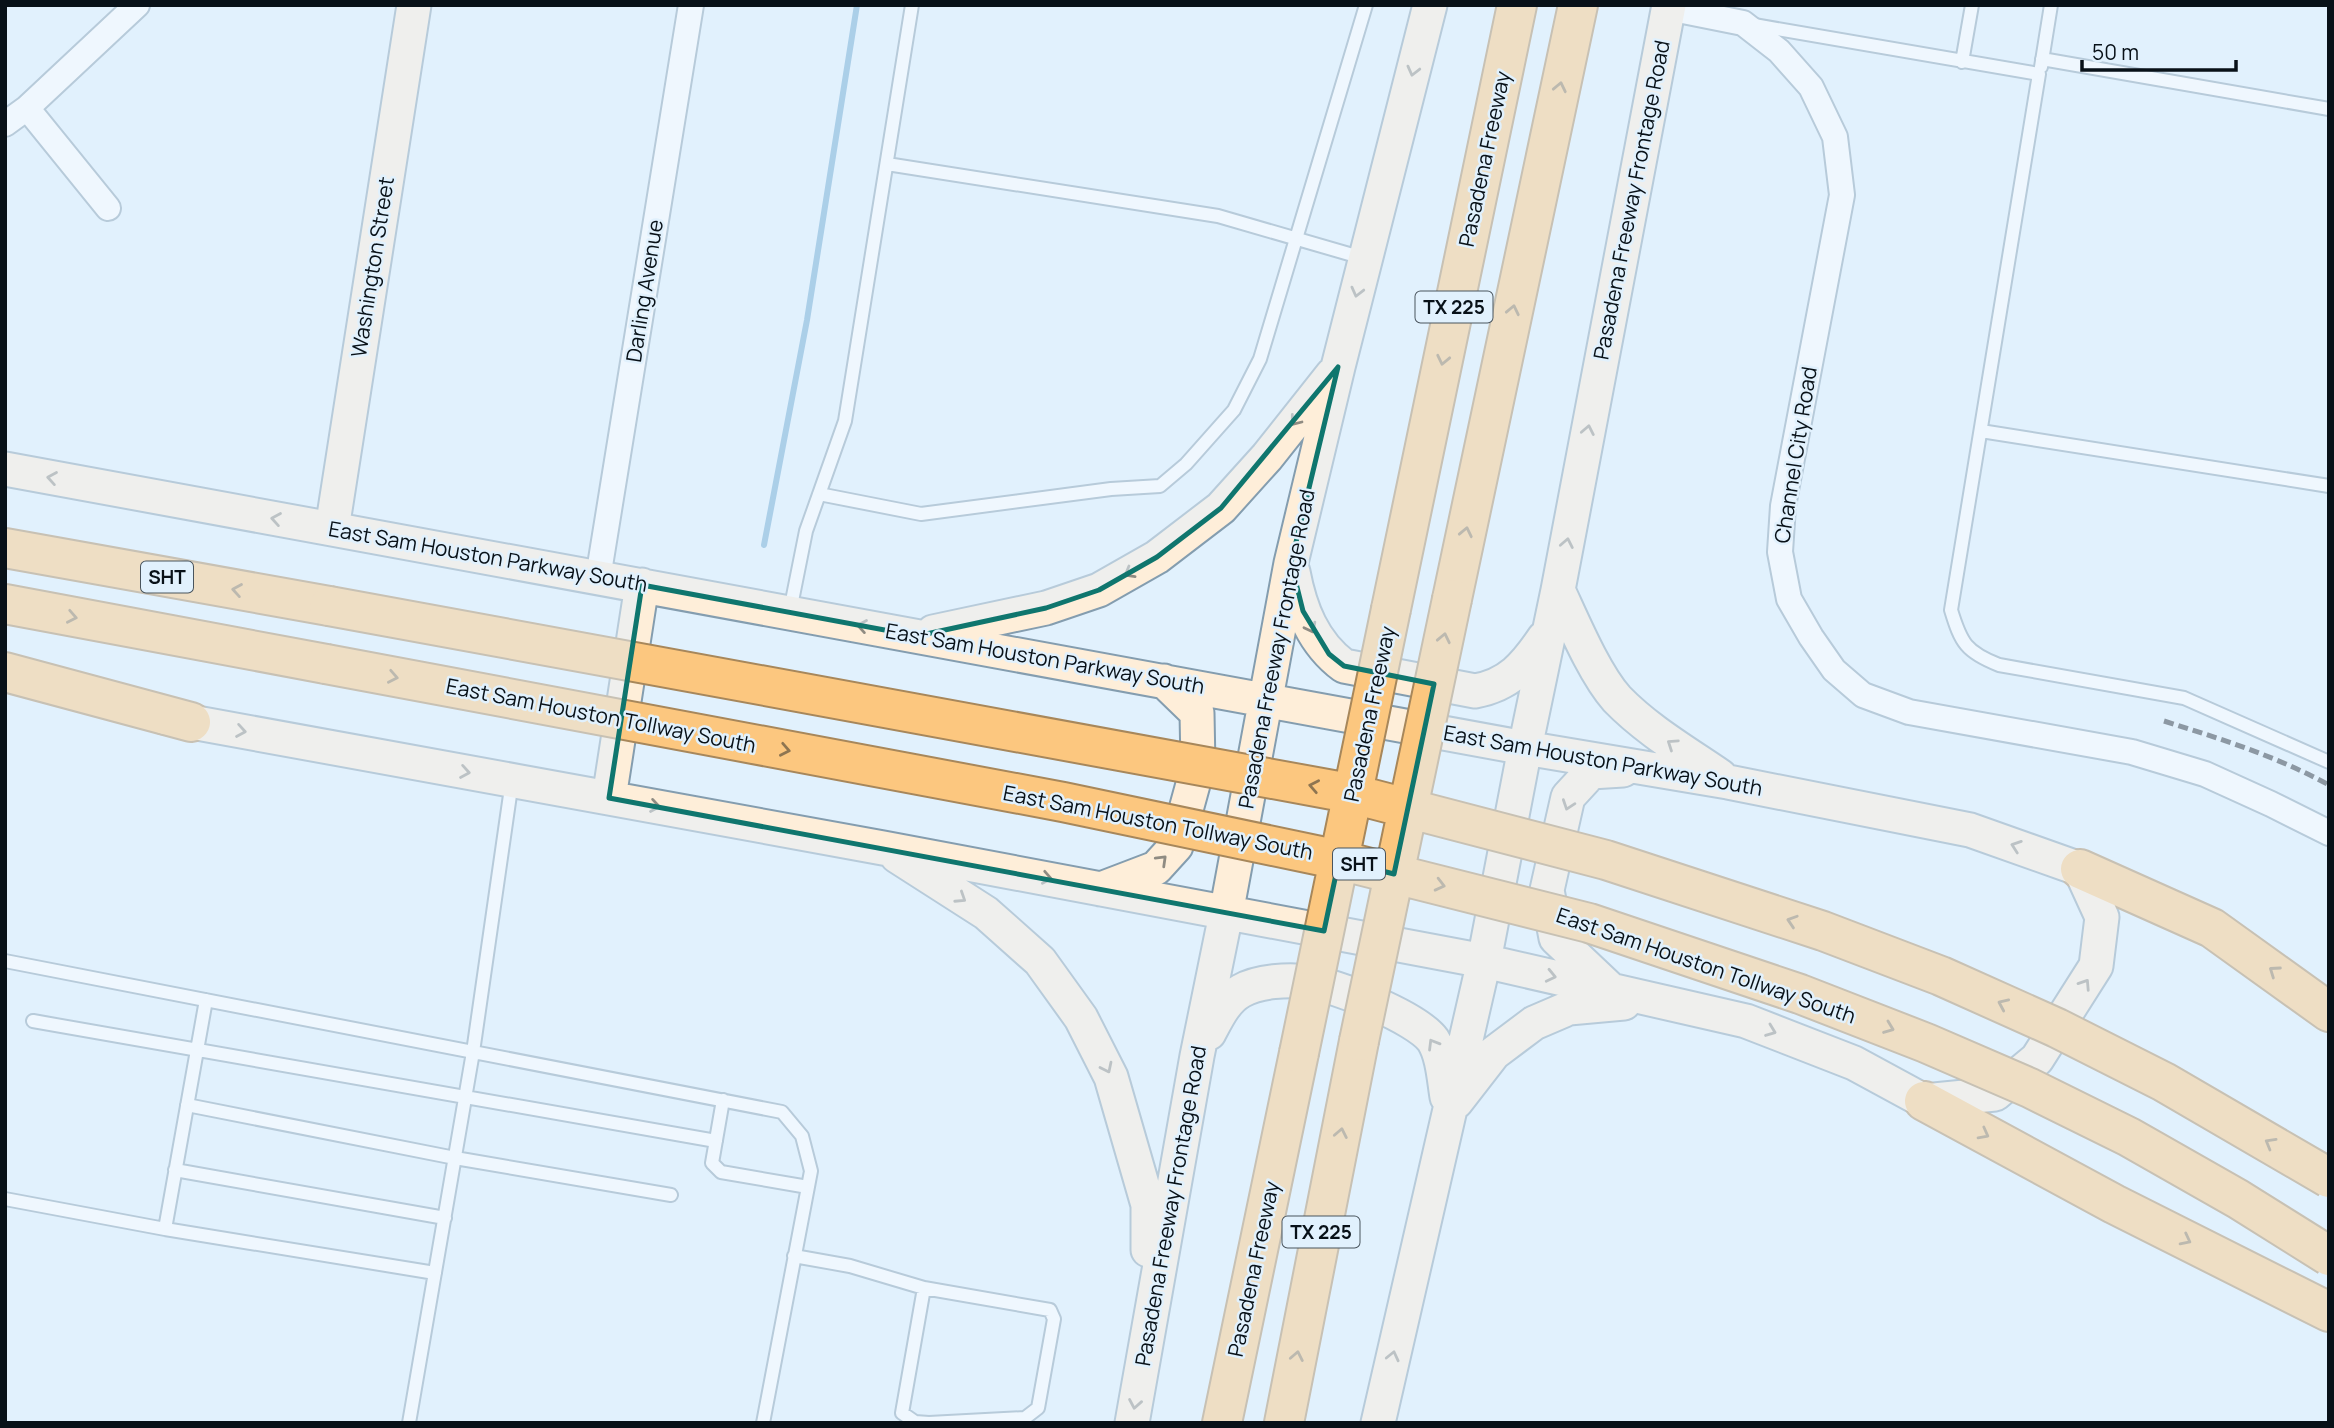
<svg xmlns="http://www.w3.org/2000/svg" width="2334" height="1428" font-family="Manrope,sans-serif">
	<style>
		.lines { fill: none; stroke-linecap: round; stroke-linejoin: round }
		.stream { stroke: #68a6cf; stroke-width: 6 }
		.lane-casing { stroke: #849daf; stroke-width: 16 }
		.street-casing { stroke: #849daf; stroke-width: 28 }
		.secondary-casing { stroke: #849daf; stroke-width: 37 }
		.highway-casing { stroke: #a7875b; stroke-width: 42 }
		.lane { stroke: #fff; stroke-width: 12 }
		.street { stroke: #fff; stroke-width: 24 }
		.secondary { stroke: #feeed9; stroke-width: 33 }
		.highway { stroke: #fcc77f; stroke-width: 38 }
		.rail { stroke: #242e35; stroke-width: 5; stroke-dasharray: 10 5; stroke-linecap: butt }
		.highway-bridge-casing { stroke: #a7875b; stroke-width: 42; stroke-linecap: butt }
		.highway-bridge { stroke: #fcc77f; stroke-width: 38 }
		.oneway { stroke: #8f8b82 }
		.oneway2 { stroke: #8e7551 }
		.marked { fill: none; stroke: #0f766e; stroke-width: 5; stroke-linejoin: round }
		.labels { text-anchor: middle; stroke-width: 5; stroke-linejoin: round; paint-order: stroke }
		.shield { fill: #e1f1fd; stroke: #49545d; stroke-width: 2 }
		.shield-label { font-size: 19px; font-weight: bold; fill: #081118 }
		.street-label { font-size: 21px; fill: #081118; stroke: #e1f1fd }
	</style>
	<rect width="100%" height="100%" fill="#e1f1fd"/>
	<g class="lines">
		<path class="stream" d="M764,545L807,320L857,5"/>
		<g class="lane-casing">
			<path id="lane" d="M1754,25L2039,74L1951,610C1961,643 1966,652 1999,665L2184,698L2329,762
				M2042,59L2329,109
				M1962,62L1972,5
				M2041,67L2051,5
				M887,164L1218,216L1363,258
				M1981,431L2329,486
				M819,494L921,514L1111,489L1160,486L1186,464L1234,410L1260,359L1366,5
				M790,611L806,531L845,421L912,5
				M5,961L782,1112L802,1136L811,1171L763,1423
				M206,1000L165,1229L435,1273
				M33,1021L716,1141
				M723,1100L712,1163L721,1172L808,1187
				M187,1105L455,1158L671,1195
				M175,1170L445,1218
				M5,1199L165,1229
				M794,1256L850,1266L924,1288L1050,1310L1054,1319L1038,1408L1025,1418L929,1423L915,1422L902,1413L924,1288
				M409,1423L473,1052L512,781"/>
		</g>
		<g class="street-casing">
			<path id="street" d="M1668,8L1743,23L1779,51L1811,87L1835,137L1842,195L1783,506L1780,552L1789,599L1811,637L1834,670L1863,695L1909,712L2132,752L2205,774L2271,804L2329,833
				M27,108L108,208
				M5,124L27,108L137,5
				M598,578L691,5"/>
		</g>
		<g class="secondary-casing">
			<path id="secondary" d="M5,469L1525,748L1728,782L1970,830L2080,869L2102,917L2096,966L2037,1059L1995,1094L1924,1101L1854,1063L1746,1021L1484,961L883,848L164,717
				M332,529L414,5
				M1293,572C1300,609 1313,643 1344,666L1475,691C1509,685 1525,666 1544,638
				M1558,590C1573,622 1594,673 1617,699C1647,730 1685,752 1720,776
				M933,632L1046,608L1099,590L1157,557L1221,508L1267,457L1332,375
				M609,798L642,585
				M897,856L986,913L1040,961L1081,1018L1111,1077L1148,1205V1250
				M1101,889L1156,868L1176,846L1198,766L1197,713L1164,681
				M1611,990L1556,938L1547,890L1568,797L1591,772L1623,770
				M1209,1033C1217,1018 1225,1000 1241,991C1258,981 1289,979 1309,982C1337,986 1416,1017 1433,1040C1443,1056 1444,1079 1447,1097
				M1456,1102L1494,1053L1534,1023L1569,1008L1624,1003
				M1132,1423L1197,1056L1226,914L1291,563L1338,367L1430,5
				M1378,1423L1484,961L1525,748L1558,590L1669,5"/>
		</g>
		<g class="highway-casing">
			<path id="highway" d="M5,548L329,606
				M1452,599L1578,5
				M5,604L326,664
				M1391,609L1517,5
				M5,672L191,722
				M2080,869L2212,928L2329,1012
				M1924,1101L2114,1204L2329,1312
				M1222,1423L1299,1053
				M1284,1423L1359,1041"/>
		</g>
		<use href="#lane" class="lane"/>
		<use href="#street" class="street"/>
		<use href="#secondary" class="secondary"/>
		<use href="#highway" class="highway"/>
		<path class="rail" d="M2164,721C2221,739 2276,756 2329,785"/>
		<g class="highway-bridge-casing">
			<path id="highway-bridge" d="M329,606L1349,793L1606,860L1823,931L1941,976L2057,1028L2164,1082L2329,1178
				M326,664L1063,802L1335,859L1589,923L1800,994L1926,1043L2030,1088L2129,1137L2238,1199L2329,1256
				M1359,1041L1452,599
				M1299,1053L1391,609"/>
		</g>
		<use href="#highway-bridge" class="highway-bridge"/>
	</g>
	<defs><path id="oneway-chevron" d="M-2-3.5L2.5 0L-2 3.5" fill="none" stroke-width="1.6" stroke-linecap="round" stroke-linejoin="round" transform="scale(1.75)"/></defs>
	<g class="oneway">
		<use href="#oneway-chevron" transform="translate(1413 71) rotate(104)"/>
		<use href="#oneway-chevron" transform="translate(1357 292) rotate(104)"/>
		<use href="#oneway-chevron" transform="translate(1295 421) rotate(128)"/>
		<use href="#oneway-chevron" transform="translate(1588 430) rotate(-79)"/>
		<use href="#oneway-chevron" transform="translate(52 478) rotate(-170)"/>
		<use href="#oneway-chevron" transform="translate(276 519) rotate(-170)"/>
		<use href="#oneway-chevron" transform="translate(1567 543) rotate(-79)"/>
		<use href="#oneway-chevron" transform="translate(1129 573) rotate(150)"/>
		<use href="#oneway-chevron" transform="translate(862 626) rotate(-170)"/>
		<use href="#oneway-chevron" transform="translate(1311 628) rotate(63)"/>
		<use href="#oneway-chevron" transform="translate(241 731) rotate(10)"/>
		<use href="#oneway-chevron" transform="translate(1672 744) rotate(-146)"/>
		<use href="#oneway-chevron" transform="translate(465 772) rotate(10)"/>
		<use href="#oneway-chevron" transform="translate(1568 805) rotate(109)"/>
		<use href="#oneway-chevron" transform="translate(655 806) rotate(10)"/>
		<use href="#oneway-chevron" transform="translate(2016 846) rotate(-161)"/>
		<use href="#oneway-chevron" transform="translate(1162 860) rotate(-44)"/>
		<use href="#oneway-chevron" transform="translate(1047 878) rotate(11)"/>
		<use href="#oneway-chevron" transform="translate(961 898) rotate(33)"/>
		<use href="#oneway-chevron" transform="translate(1551 976) rotate(13)"/>
		<use href="#oneway-chevron" transform="translate(2085 984) rotate(-57)"/>
		<use href="#oneway-chevron" transform="translate(1771 1031) rotate(21)"/>
		<use href="#oneway-chevron" transform="translate(1433 1044) rotate(-121)"/>
		<use href="#oneway-chevron" transform="translate(1107 1068) rotate(64)"/>
		<use href="#oneway-chevron" transform="translate(1393 1356) rotate(-77)"/>
		<use href="#oneway-chevron" transform="translate(1135 1404) rotate(100)"/>
	</g>
	<g class="oneway2">
		<use href="#oneway-chevron" transform="translate(1560 87) rotate(-78)"/>
		<use href="#oneway-chevron" transform="translate(1513 310) rotate(-78)"/>
		<use href="#oneway-chevron" transform="translate(1443 360) rotate(102)"/>
		<use href="#oneway-chevron" transform="translate(1466 532) rotate(-78)"/>
		<use href="#oneway-chevron" transform="translate(237 590) rotate(-170)"/>
		<use href="#oneway-chevron" transform="translate(72 617) rotate(11)"/>
		<use href="#oneway-chevron" transform="translate(1444 638) rotate(-78)"/>
		<use href="#oneway-chevron" transform="translate(393 677) rotate(11)"/>
		<use href="#oneway-chevron" transform="translate(785 750) rotate(11)"/>
		<use href="#oneway-chevron" transform="translate(1314 786) rotate(-169)"/>
		<use href="#oneway-chevron" transform="translate(1440 885) rotate(14)"/>
		<use href="#oneway-chevron" transform="translate(1792 921) rotate(-162)"/>
		<use href="#oneway-chevron" transform="translate(2274 971) rotate(-145)"/>
		<use href="#oneway-chevron" transform="translate(2003 1004) rotate(-156)"/>
		<use href="#oneway-chevron" transform="translate(1889 1028) rotate(21)"/>
		<use href="#oneway-chevron" transform="translate(1341 1133) rotate(-79)"/>
		<use href="#oneway-chevron" transform="translate(1984 1134) rotate(28)"/>
		<use href="#oneway-chevron" transform="translate(2270 1143) rotate(-150)"/>
		<use href="#oneway-chevron" transform="translate(2186 1240) rotate(27)"/>
		<use href="#oneway-chevron" transform="translate(1297 1356) rotate(-79)"/>
	</g>
	<path d="M0 0H2334V1428H0ZM1338,367L1291,563L1303,611L1329,654L1344,666L1434,684L1394,874L1339,860L1324,931L609,798L642,585L917,636L1046,608L1099,590L1157,557L1221,508Z" fill="#e1f1fd" fill-opacity=".55" fill-rule="evenodd"/>
	<path class="marked" d="M1338,367L1291,563L1303,611L1329,654L1344,666L1434,684L1394,874L1339,860L1324,931L609,798L642,585L917,636L1046,608L1099,590L1157,557L1221,508Z"/>
	<g class="labels">
		<g class="shield">
			<rect x="1415.5" y="291.5" width="77" height="31" rx="5"/>
			<rect x="141" y="561.5" width="52" height="31" rx="5"/>
			<rect x="1333" y="848.5" width="52" height="31" rx="5"/>
			<rect x="1282.5" y="1216.5" width="77" height="31" rx="5"/>
		</g>
		<g class="shield-label">
			<text x="1454" y="314">TX 225</text>
			<text x="167" y="584">SHT</text>
			<text x="1359" y="871">SHT</text>
			<text x="1321" y="1239">TX 225</text>
		</g>
		<g class="street-label">
			<text transform="translate(1485 159) rotate(-78)" y="7">Pasadena Freeway</text>
			<text transform="translate(1632 200) rotate(-79)" y="7">Pasadena Freeway Frontage Road</text>
			<text transform="translate(373 267) rotate(-81)" y="7">Washington Street</text>
			<text transform="translate(645 291) rotate(-81)" y="7">Darling Avenue</text>
			<text transform="translate(1796 455) rotate(-81)" y="7">Channel City Road</text>
			<text transform="translate(488 557) rotate(10)" y="7">East Sam Houston Parkway South</text>
			<text transform="translate(1277 649) rotate(-79)" y="7">Pasadena Freeway Frontage Road</text>
			<text transform="translate(1045 659) rotate(10)" y="7">East Sam Houston Parkway South</text>
			<text transform="translate(1370 714) rotate(-78)" y="7">Pasadena Freeway</text>
			<text transform="translate(601 716) rotate(11)" y="7">East Sam Houston Tollway South</text>
			<text transform="translate(1603 761) rotate(10)" y="7">East Sam Houston Parkway South</text>
			<text transform="translate(1158 823) rotate(11)" y="7">East Sam Houston Tollway South</text>
			<text transform="translate(1706 966) rotate(19)" y="7">East Sam Houston Tollway South</text>
			<text transform="translate(1171 1206) rotate(-80)" y="7">Pasadena Freeway Frontage Road</text>
			<text transform="translate(1254 1269) rotate(-78)" y="7">Pasadena Freeway</text>
		</g>
	</g>
	<rect width="2334" height="1428" fill="none" stroke="#081118" stroke-width="14"/>
	<path d="M2082 60v10h154v-10" fill="none" stroke="#081118" stroke-width="3.5"/>
	<text x="2092" y="60" font-size="21" fill="#081118" stroke="#e1f1fd" stroke-width="5" paint-order="stroke">50 m</text>
</svg>
